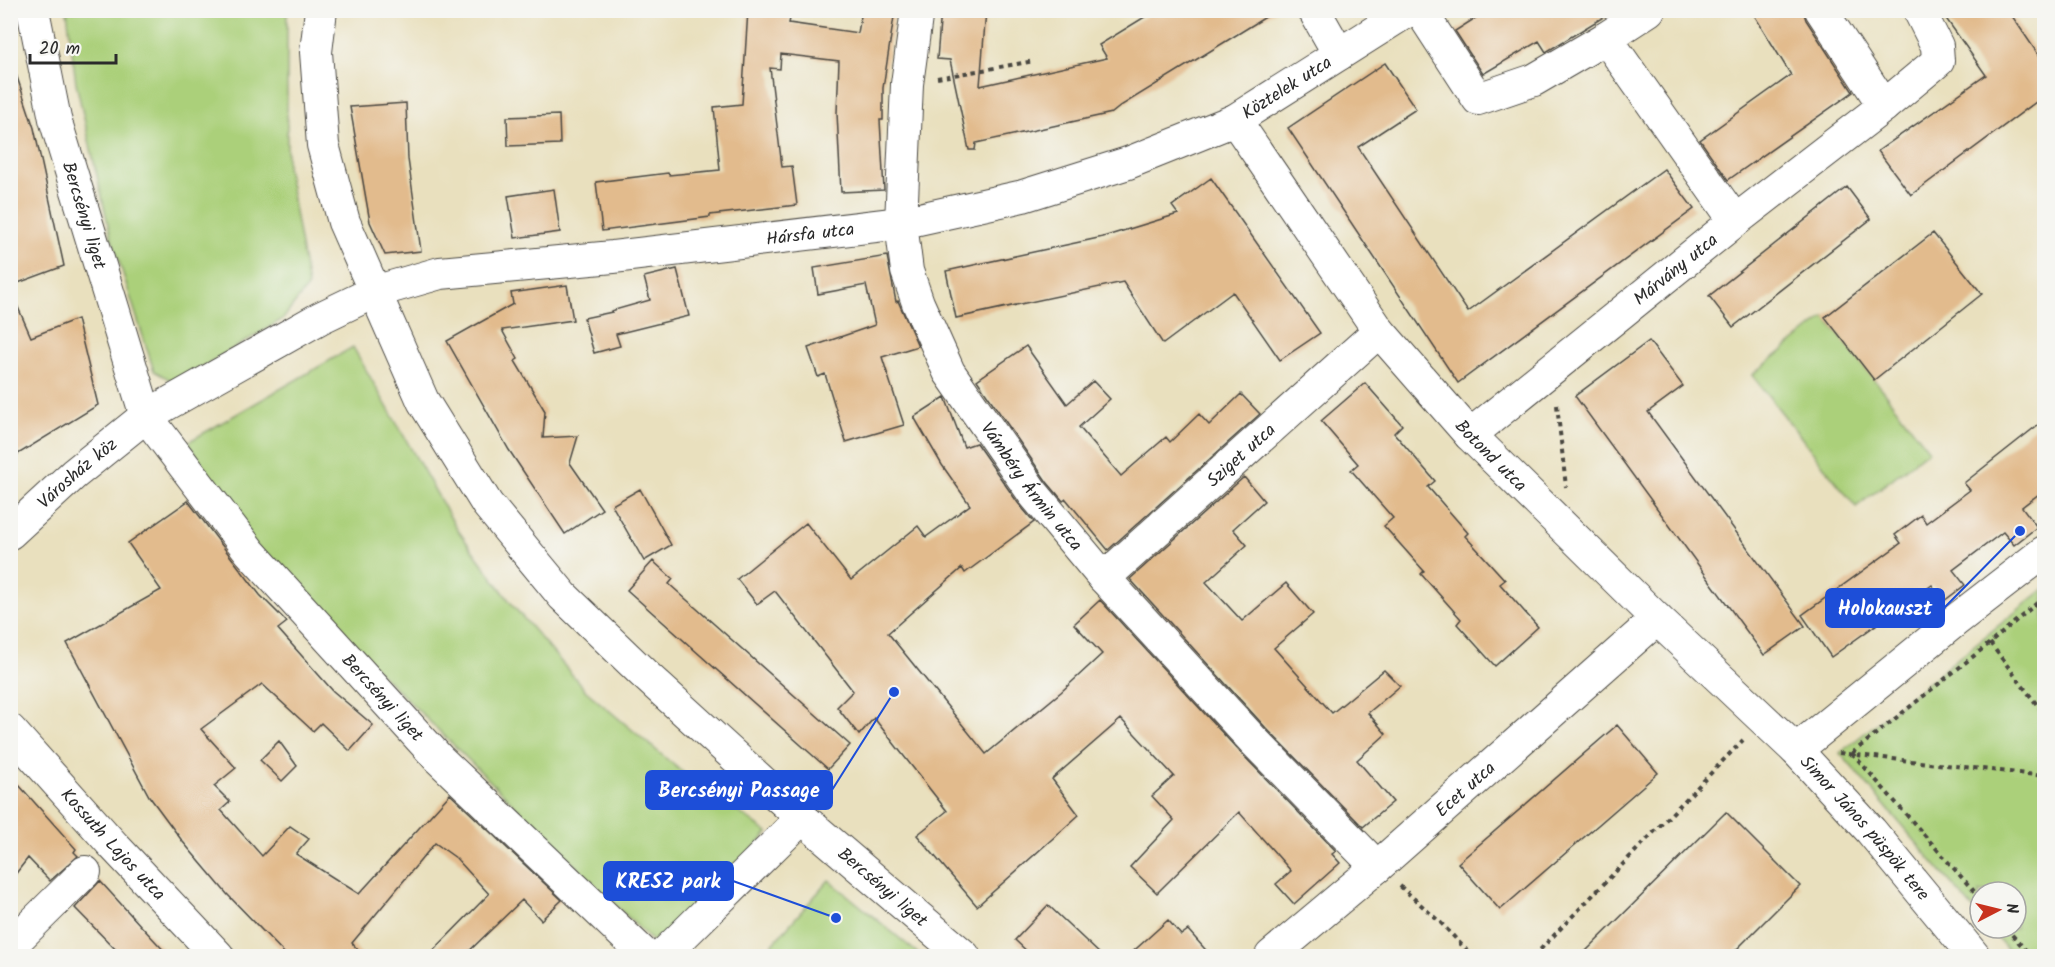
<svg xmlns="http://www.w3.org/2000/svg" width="2055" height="967" font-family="Kalam,sans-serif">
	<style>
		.green { fill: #abd07a; stroke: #6b7e52; stroke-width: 1.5 }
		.building { fill: #e2bb8d }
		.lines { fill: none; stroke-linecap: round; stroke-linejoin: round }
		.minor-casing { stroke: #484641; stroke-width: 34 }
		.path { stroke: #484641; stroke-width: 4; stroke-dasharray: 4.5 4.5; stroke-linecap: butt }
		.minor { stroke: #fff; stroke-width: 32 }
		.labels { text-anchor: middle; stroke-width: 4.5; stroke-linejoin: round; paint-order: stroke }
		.street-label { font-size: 18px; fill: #2b2b2b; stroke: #f6f6f2 }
		.leader { fill: none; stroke: #1d4ed8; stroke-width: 2 }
		.callout-dot { fill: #1d4ed8; stroke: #f6f6f2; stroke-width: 2 }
		.callout { fill: #1d4ed8; stroke: #1d4ed8; stroke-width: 2 }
		.callout-label { font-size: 20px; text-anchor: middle; font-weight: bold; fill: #fff }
	</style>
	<rect width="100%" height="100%" fill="#f6f6f2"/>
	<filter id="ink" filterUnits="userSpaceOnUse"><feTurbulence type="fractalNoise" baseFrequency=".0167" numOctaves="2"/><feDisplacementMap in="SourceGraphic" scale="12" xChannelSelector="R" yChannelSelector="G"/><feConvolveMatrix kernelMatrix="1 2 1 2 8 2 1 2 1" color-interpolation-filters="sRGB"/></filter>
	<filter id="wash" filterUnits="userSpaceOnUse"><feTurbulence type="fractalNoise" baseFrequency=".008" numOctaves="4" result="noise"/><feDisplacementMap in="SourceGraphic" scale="24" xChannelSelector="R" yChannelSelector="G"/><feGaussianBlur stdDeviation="1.35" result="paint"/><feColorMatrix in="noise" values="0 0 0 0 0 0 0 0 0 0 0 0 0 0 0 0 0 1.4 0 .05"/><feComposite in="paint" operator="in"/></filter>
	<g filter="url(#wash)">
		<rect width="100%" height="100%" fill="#e9e0be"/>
		<path class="green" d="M67,11H287V166L308,286L283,319L176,383L154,371L110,233L76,83Z
			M1825,317L1929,450L1856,507L1752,375Z
			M353,347L457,529L514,607L586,691L681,771L768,833L658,947L262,556L188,442Z
			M2044,589V956H2013L1989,928H2016V892H1980V917L1840,753Z
			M829,880L921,956H762Z"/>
		<g id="blocks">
			<path class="building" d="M748,10H792L789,23L858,33L862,10H895L883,88V120H880L884,190L841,192L837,113L839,61L781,54L780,69L770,68L782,167L792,166L797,205L710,215V217L602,231L596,182L668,173L669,175L720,170L714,107L742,104Z
				M941,10H986L980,86L1107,58L1099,45L1156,10H1277L1122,105L1112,113L976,143L975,150H969L950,60L937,59Z
				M1488,10H1615L1546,52L1539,41L1483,74L1455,31Z
				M1751,10H1803L1806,20L1853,92L1728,180L1700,140L1791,75Z
				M1940,10H2008L2044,63V96L1911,195L1878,151L1986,75Z
				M1385,63L1416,109L1358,147L1468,312L1664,169L1694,209L1458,383L1288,128Z
				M15,71L34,128L64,266L10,286V72Z
				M406,103L408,159L421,251L385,255L370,222L350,107Z
				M559,115L560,144L508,146L507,117Z
				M1211,178L1320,333L1280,360L1233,292L1163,344L1123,282L956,318L946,271L1103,237L1178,214L1172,206Z
				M1847,187L1871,219L1733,327L1709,296Z
				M554,189L560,232L515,238L508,196Z
				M1933,233L1982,294L1874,380L1825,317Z
				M887,256L896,302L898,301L918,346L882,357L904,425L846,442L825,374L818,377L808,348L875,325L866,285L818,294L814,268Z
				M677,269L689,316L616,334L620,346L594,353L584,318L612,312L611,311L650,300L644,277Z
				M567,285L573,320L502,330L518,359L515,361L545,411L543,438L578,436L570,463L602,509L565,534L509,450L447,341L513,304L511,293Z
				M10,289L31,337L77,319L98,405L10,459Z
				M1649,341L1683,386L1648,412L1805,626L1764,655L1575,396Z
				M1026,346L1067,404L1093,381L1110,399L1079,427L1121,476L1166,437L1170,442L1199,414L1209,425L1241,394L1260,414L1108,550L1066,499L1063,501L1047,482L977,380Z
				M1365,383L1402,425L1394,433L1435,481L1428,487L1468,533L1465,536L1505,580L1500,584L1538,627L1495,666L1457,624L1461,619L1421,574L1424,571L1384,526L1393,518L1351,470L1358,464L1321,421Z
				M945,397L964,447L976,443L1018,503L1034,522L965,573L962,568L888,633L986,754L1061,692L1102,654L1074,624L1100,600L1240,752L1336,851L1332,854L1340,863L1294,904L1276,884L1291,871L1239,812L1157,893L1130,867L1174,820L1152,796L1174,776L1121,719L1052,779L1079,815L977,906L917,835L947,811L874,718L859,735L837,707L853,691L775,591L757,604L737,579L806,523L851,580L918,526L926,537L970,505L942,465L914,417Z
				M2044,420V490L2022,507L2037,527L2014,545L2003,532L1953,570L1965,585L1944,601L1932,585L1831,657L1802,615L1901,543L1895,535L1921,515L1926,523L1970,490L1964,483Z
				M1244,477L1264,501L1233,529L1247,545L1206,582L1242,621L1286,583L1313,614L1274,648L1332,713L1384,670L1400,686L1368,713L1386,734L1357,760L1393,802L1363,827L1266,728L1130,579Z
				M640,489L671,545L644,561L612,505Z
				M188,501L260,595L287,622L278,629L333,691L373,725L350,751L321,723L313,731L262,684L201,729L236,768L214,786L230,802L221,810L262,856L290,826L309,839L296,854L359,894L450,794L562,900L541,920L522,900L463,957H427L489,894L456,858L435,843L352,943L364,957H288L227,894L183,842L149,796L67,643L161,590L128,543Z
				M653,561L673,579L669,584L850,745L828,769L627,590Z
				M1617,725L1658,773L1500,910L1458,863Z
				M279,741L297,766L282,781L260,760Z
				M10,775L76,849L74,852L78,856L50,881L28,858L10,881Z
				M1726,812L1800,886L1729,957H1580Z
				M100,881L141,926L170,957H123L75,908Z
				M1048,905L1103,957H1033L1015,940Z
				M1168,920L1181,935L1188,930L1212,957H1127Z"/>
		</g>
	</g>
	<g filter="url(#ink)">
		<use href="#blocks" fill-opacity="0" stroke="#484641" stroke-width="1.5"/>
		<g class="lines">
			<g class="minor-casing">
				<g id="minor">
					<path id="s1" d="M33,10L55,119L146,416L250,552L439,759L646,956"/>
					<path id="s2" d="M321,10L316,52L323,145L344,222L423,401L487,504L563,596L643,673L802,818L964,956"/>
					<path id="s3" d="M917,10L907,84L901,223L907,271L918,303L949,372L1033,493L1104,578L1253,740L1377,867"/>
					<path d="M1314,10L1339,54"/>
					<path d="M1420,10L1478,99L1534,80L1606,38L1735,221"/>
					<path d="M1821,10L1884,106L1938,61L1937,46L1919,10"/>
					<path d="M1606,38L1649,10"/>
					<path id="s4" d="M1235,120L1379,331L1470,435L1657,619L1796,750L1871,831L1974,956"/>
					<path id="s5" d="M1470,435L1735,221L1884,106"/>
					<path id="s6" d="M10,533L74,474L146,416L320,318L374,292L440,273L613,257L901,223L1023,196L1128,163L1235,120L1409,10"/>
					<path id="s7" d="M1104,578L1379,331"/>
					<path id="s8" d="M10,730L114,846L218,956"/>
					<path d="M1796,750L1956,620L2044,552"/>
					<path d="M10,946L85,872"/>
					<path d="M662,956L802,818"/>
					<path id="s9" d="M1271,956L1377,867L1657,619"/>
				</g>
			</g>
			<path class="path" d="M2009,11L2010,10
				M937,78L1034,61
				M1557,405L1566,487
				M1990,643L2044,714
				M1839,753L2044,776
				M1852,753L1990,643L2044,597
				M1852,753L1980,898
				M1400,886L1441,923L1472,956
				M2006,928L2031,956
				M1534,956L1743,740"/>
			<use href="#minor" class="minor"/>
		</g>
	</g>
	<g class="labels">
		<g class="street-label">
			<text dy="6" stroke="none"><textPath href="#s6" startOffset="1383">Köztelek utca</textPath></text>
			<text dy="6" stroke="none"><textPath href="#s1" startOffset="212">Bercsényi liget</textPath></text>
			<text dy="6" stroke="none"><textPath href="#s6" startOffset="880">Hársfa utca</textPath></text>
			<text dy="6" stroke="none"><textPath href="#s5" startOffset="264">Márvány utca</textPath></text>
			<text dy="6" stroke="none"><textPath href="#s7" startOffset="184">Sziget utca</textPath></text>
			<text dy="6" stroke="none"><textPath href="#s4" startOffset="423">Botond utca</textPath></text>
			<text dy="6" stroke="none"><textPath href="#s6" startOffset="90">Városház köz</textPath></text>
			<text dy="6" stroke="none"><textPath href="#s3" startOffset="513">Vámbéry Ármin utca</textPath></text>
			<text dy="6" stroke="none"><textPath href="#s1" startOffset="790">Bercsényi liget</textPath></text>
			<text dy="6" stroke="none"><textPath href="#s9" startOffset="256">Ecet utca</textPath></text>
			<text dy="6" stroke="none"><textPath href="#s4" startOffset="951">Simor János püspök tere</textPath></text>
			<text dy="6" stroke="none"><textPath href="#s8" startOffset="154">Kossuth Lajos utca</textPath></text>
			<text dy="6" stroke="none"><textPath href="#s2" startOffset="1084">Bercsényi liget</textPath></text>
		</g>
	</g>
	<path class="leader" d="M2020 531L1944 608M894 692L832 790M836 918L733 881"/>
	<g class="callout-dot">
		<circle cx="2020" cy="531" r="6"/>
		<circle cx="894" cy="692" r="6"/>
		<circle cx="836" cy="918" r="6"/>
	</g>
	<g class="callout">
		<rect x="1826" y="589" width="118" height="38" rx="6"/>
		<rect x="646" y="771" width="186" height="38" rx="6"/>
		<rect x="604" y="862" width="129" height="38" rx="6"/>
	</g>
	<g class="callout-label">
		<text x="1885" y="615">Holokauszt</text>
		<text x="739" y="797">Bercsényi Passage</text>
		<text x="668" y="888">KRESZ park</text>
	</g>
	<rect width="2055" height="967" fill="none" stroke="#f6f6f2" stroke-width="36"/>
	<g transform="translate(1998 910) rotate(83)"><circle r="28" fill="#f6f6f2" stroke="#a5a5a2" stroke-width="1.5"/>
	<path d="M0-4.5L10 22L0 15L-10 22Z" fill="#c8321e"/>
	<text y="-9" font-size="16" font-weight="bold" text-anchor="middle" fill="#2b2b2b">N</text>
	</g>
	<path d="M30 54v9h86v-9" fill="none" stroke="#2b2b2b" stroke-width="3"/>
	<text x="39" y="54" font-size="18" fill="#2b2b2b" stroke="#f6f6f2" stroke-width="4.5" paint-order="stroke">20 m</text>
</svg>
